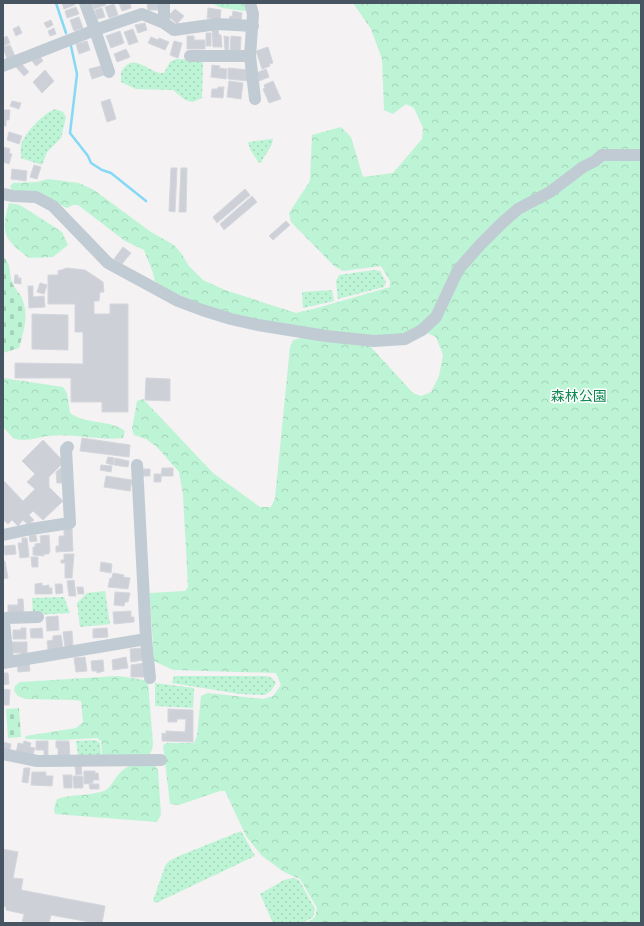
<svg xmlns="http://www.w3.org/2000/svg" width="644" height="926" font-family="Barlow,'Noto Sans JP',sans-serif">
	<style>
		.grass { fill: url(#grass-dots) }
		.forest { fill: url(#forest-crowns) }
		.cemetery { fill: url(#cemetery-stones) }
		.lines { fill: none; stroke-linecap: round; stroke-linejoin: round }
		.stream { stroke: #86d9f6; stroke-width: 2.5 }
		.building { fill: #cdd0d7; stroke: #d5d7de }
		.minor { stroke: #c1cbd4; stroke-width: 12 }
		.labels { text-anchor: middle; stroke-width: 3; stroke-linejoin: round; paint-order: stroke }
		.park-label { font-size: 14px; fill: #0e8751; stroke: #fff }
	</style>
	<defs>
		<pattern id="grass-dots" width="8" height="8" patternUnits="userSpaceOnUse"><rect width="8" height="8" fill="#bdf4d5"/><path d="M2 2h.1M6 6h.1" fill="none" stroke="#a4d3b9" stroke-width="1.8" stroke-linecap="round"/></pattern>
		<pattern id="forest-crowns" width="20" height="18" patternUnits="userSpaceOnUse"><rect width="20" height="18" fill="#bdf4d5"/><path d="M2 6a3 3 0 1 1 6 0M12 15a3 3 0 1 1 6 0" fill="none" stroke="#a4d3b9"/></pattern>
		<pattern id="cemetery-stones" width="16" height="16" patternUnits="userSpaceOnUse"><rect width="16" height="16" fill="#bdf4d5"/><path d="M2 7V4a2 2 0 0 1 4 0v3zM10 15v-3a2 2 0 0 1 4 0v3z" fill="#a4d3b9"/></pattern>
	</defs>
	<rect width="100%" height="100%" fill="#f4f2f2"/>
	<path class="grass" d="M176,59L198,60L203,63L202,98L193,102L185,100L173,90L136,89L121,82C121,74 120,70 127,65C138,56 152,75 164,73L170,62Z
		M55,109L63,112L66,117L61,138L47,152L42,165L21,158C21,153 20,147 22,142C28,129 42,115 55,109Z
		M271,139H273C272,148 264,155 261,163H259L251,151L248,143L249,142Z
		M374,270L380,271L386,282L384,287L338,299L336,281L339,275Z
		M332,290L334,301L303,308L302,292Z
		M105,591L110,624L80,627L77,603L87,593Z
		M64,597L70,613L33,615L32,598Z
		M174,676H266L272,678L276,683L271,691L265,695L240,694L172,683Z
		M155,683L194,688L193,708L155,706Z
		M96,740L100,743L101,757L78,756L76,741Z
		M241,831L255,856L156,903L153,901L165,866L169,861L179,856Z
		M293,878L299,880L315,909L313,917L303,923H273L260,894L284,880Z"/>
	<path class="forest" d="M211,3H248V8L245,11L222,8Z
		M353,3H641V923H307L315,917L317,908L300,879L284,872L262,856L246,836L225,791H220L179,805L170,804L163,745L167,743H194L197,736L201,696L208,693L263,699L273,696L281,685L276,673L173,670L154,661L150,601V593L185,591L188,587L183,495L179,472L157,447L146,439L134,435L132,429L137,401L143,399L213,473L260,507H271L275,498L290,347L293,340L305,337L370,346L413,393L421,396L431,392L439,376L443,355L436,337L427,333L403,335H342L247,319L205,306L167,290L155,281C153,270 148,261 144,250L125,241L78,205H73L67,208L38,194L13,191L10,186L13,183L37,182L48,179L79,183L94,190L151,232L174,245L181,253L189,266L203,280L225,290L296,313L317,308L390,287V281L381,266L343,271L334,266L291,222L289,213L310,181L312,135L341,127L351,137L363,177L393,173L422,139L423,128L414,108L406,104L393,114L384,110L382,59L371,29Z
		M9,203L20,205L62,232L68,245L53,257L29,258C5,240 0,235 9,203Z
		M3,378L63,387L67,393L70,413C86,425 109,419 125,431L123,438C99,441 74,433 49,436C37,437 24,443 13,438L3,427Z
		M118,676L144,680L148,682L153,744L152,750L149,755H102L101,741L97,738L61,740L26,739L25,738L26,736L76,728L83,722L81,701L75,700L25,699L18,696L14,691L15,686L20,682Z
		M134,764L155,766L158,770L161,815L157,822L55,814L54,809L57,799C72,794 89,796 104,791C111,788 114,779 119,774C123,769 128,766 134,764Z"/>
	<path class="cemetery" d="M3,257C11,263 9,270 11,279C12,286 19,292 22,298C29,316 24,330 19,348L3,353Z
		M19,708L21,737L8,738L6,709Z"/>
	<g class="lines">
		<path class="stream" d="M56,3L66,33
			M71,46L77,74L70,133L88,156L91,163L102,170L111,173L146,201"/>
	</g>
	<path class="building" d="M62,3H74L75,5L64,9Z
		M92,3H105L106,5L94,9Z
		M119,3H130L131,8L122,11Z
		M147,3H159V10H148Z
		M114,4L118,15L109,18L105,7Z
		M76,7L79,14L67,18L65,11Z
		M102,8L105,17L97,19L95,10Z
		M208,8L221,10L220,19L207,18Z
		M175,9L184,16L177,24L168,16Z
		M233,11L242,13L241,21L229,19L230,16L232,17Z
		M79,17L83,28L74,31L70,20Z
		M51,20L53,25L47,28L44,23Z
		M145,23L147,30L138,33L135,25Z
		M19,26L22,33L16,36L13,29Z
		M54,28L56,34L50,36L48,31Z
		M133,29L138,42L129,45L124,32Z
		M212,29H218L219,35H221L222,47H213Z
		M120,31L124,43L111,48L106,36Z
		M206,33H211V46H206Z
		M7,36L10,43L3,46V38Z
		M187,36H194V40H205V49H187Z
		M224,36L229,37L228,51L225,50Z
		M231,36L241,37L240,52L230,51Z
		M151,37L158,40L159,38L169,42L165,50L148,43Z
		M87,41L90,50L79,54L76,44Z
		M174,41L182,43L178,58L170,55Z
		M10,45L15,56L7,59L3,47Z
		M268,47L273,63L269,64L270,66L262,69L256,51Z
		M126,49L130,57L117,62L114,54Z
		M40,56L43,61L36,66L32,61Z
		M20,62L29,72L24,76L15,66Z
		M212,65L220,66L219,68L227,69L226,79L211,77Z
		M101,66L104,75L92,79L89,69Z
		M228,68L249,70L248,81L228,79Z
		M266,69L269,77L259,81L256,73Z
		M45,70L54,81L42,93L33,82Z
		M229,81L243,83L241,99L227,97Z
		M273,81L281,99L269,103L263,89L265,88L264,85Z
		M218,87H224L223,98L211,97L212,89H218Z
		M110,99L116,119L107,122L101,102Z
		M12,101L21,103L19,109L10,106Z
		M3,110H10L9,120H6V126H3Z
		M9,132L22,136L19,144L7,140Z
		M3,147L10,149L9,153L12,154L9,164L3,162Z
		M34,165L41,167L37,179L30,177Z
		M171,168H177L175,212L169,211Z
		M181,168H187L186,212H179Z
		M12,169L27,171L26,181L11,179Z
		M245,189L250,195L217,223L213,217Z
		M252,196L257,202L224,230L220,224Z
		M286,221L290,225L273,240L269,236Z
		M123,247L131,253L122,264L114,259Z
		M67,268L85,270L103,282L104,292H100L99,301H94V314H110V304H128V412H102V402H71V378H15V363L83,364V332H75V304H48V275H58V271Z
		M15,275H18V278H21V284L14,283Z
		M40,283L47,285L44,294L37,292Z
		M28,286H33V297L44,296L45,307L29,308Z
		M32,314L68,315V350L32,349Z
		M146,378L170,379V401L145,400Z
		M82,438L130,445L129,457L80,451Z
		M43,440L64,462L49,477V487L63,501L43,520L33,511L29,515L34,520L28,525L23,520L18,526L12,520L8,524L3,520V480L23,501L35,489L27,482L35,474L22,461Z
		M108,457L114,458L113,465L106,463Z
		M115,458L129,461L128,467L114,465Z
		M101,465L112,466L111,472L100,470Z
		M63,466L64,483H57L56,472Z
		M162,468H173V476H161Z
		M142,469H150V476H143Z
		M154,474H161V482H154Z
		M106,476L132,480L130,491L104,487Z
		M64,528H72L73,551L56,552V546H59V536H64Z
		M29,535H36L37,541L30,542Z
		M49,535L50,552H49V554H44V556L33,555V547H35V544L41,543L40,536Z
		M22,538H27L29,557L20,558L18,543H22Z
		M15,545L16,554L5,555L4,546Z
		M64,554H74L72,578H65V563H61V560H64Z
		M31,557H38V567H32Z
		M3,561H5L8,578L3,579Z
		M101,562L112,564L111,573L100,571Z
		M113,573L124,575L123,577L130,578L128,589L108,587L110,578H112Z
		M74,580L76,596H69L67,581Z
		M42,583V586L49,585V588H52V594H35V584Z
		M55,584H62L63,593L56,594Z
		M77,587H83L84,594H78Z
		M115,592L130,593L128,602H125L124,606L114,605Z
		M18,599H23L24,614L8,615V605H18Z
		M131,611V617H134V622L114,624L113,612Z
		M58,616L59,630L47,631L46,617Z
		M21,628H26V639H13V630H21Z
		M42,628L43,638H31L30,629Z
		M107,628L108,637L93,638V629Z
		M72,631L73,646L65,647L63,632Z
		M61,635L63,649L48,650L47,641L53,640V636Z
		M11,642H27V655H21V653H11Z
		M143,648L144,660L131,662L130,649Z
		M85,657L87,671L76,672L74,658Z
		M126,657L128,668L113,670L112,660Z
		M103,660L104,671L97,673V671H92L91,661Z
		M29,663L30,671L18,672L17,664Z
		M145,663V677H131V665Z
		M3,673H8L9,684L3,685Z
		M3,689L10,690L9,705H3Z
		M168,709L193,710V742L162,741V733L166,734V731L185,732L186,719H177V722H168Z
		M24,741L31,743L30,747L35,748L32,758L16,754L18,743L23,744Z
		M36,741H48V756H44V750H36Z
		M56,741H69L70,759H58V748H56Z
		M3,742L11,744L9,753L3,751Z
		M81,765L82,774L76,775L75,766Z
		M24,768H30L28,783L22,782Z
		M84,771H95V773H98L99,780H93V783L84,784Z
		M32,772H46V776H53L52,786L31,785Z
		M63,775H72V788H64Z
		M73,776H83V788H74Z
		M89,784H99V789H90Z
		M3,849L18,852L13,878L23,879L21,890L105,906L102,923H95L51,915L49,923H22L24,914L6,910V907L3,906Z"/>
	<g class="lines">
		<path class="minor" d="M85,3L95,30L142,14L164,23L174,30L217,24L253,26
			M250,3L253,14L250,56L255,99
			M164,23V3
			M190,56H250
			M3,66L95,30L109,72
			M3,194L13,196L36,197L53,206L108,263L178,301L202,310L231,319L258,325L326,336L374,341L405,339L422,330L436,317L458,270L480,245L501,224L518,209L550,192L583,167L595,161L602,155H641
			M137,465L146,639L150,678
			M3,535L31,529L70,523L66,449L68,447
			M8,662L4,621L6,618L38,617
			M3,663L146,639
			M3,754L37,761L161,760"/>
	</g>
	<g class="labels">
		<g class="park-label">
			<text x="579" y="401">森林公園</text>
		</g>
	</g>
	<rect width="644" height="926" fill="none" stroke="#475462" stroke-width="8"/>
</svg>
